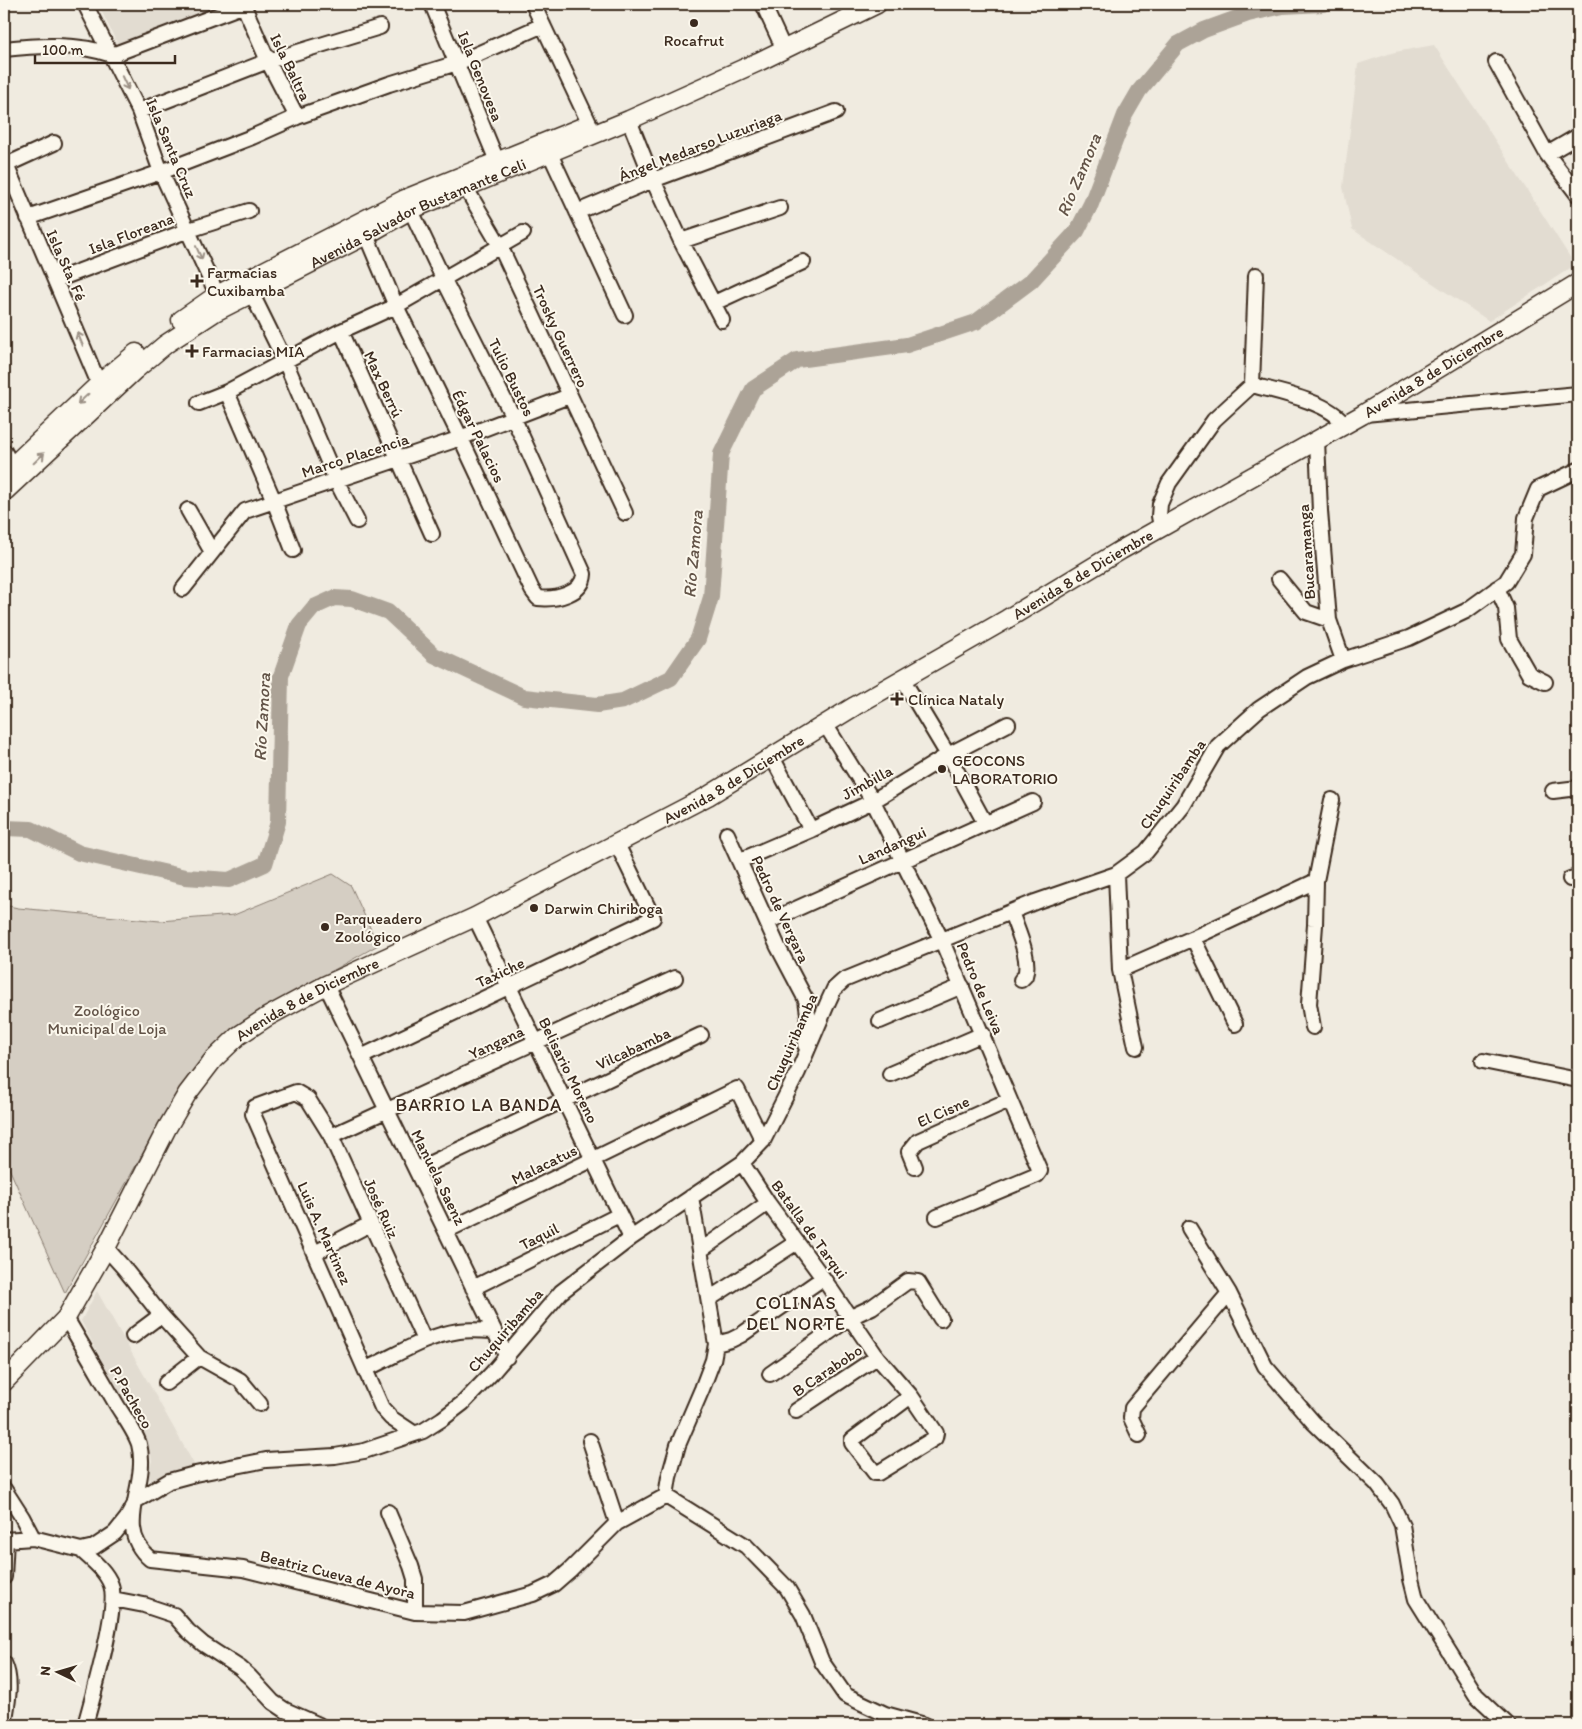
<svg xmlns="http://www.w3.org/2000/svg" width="1582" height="1729" font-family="Itim,sans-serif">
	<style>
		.built { fill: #e2dcd1 }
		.green { fill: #d5cec3; stroke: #887c70 }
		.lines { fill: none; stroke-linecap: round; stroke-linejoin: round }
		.river { stroke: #aca397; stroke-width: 16 }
		.minor-casing { stroke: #3b2a1e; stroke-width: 18 }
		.major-casing { stroke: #3b2a1e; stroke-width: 21 }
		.minor { stroke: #fbf7ec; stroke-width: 14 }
		.major { stroke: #fbf7ec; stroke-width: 18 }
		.oneway { stroke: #9b9085 }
		.poi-dot { fill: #3b2a1e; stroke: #fbf7ec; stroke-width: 2 }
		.labels { text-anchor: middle; stroke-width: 4; stroke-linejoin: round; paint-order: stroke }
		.poi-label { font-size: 16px; fill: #3b2a1e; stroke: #fbf7ec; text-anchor: start }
		.street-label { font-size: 16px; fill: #3b2a1e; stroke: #fbf7ec }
		.park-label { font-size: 16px; fill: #625347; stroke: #fbf7ec }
		.water-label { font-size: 18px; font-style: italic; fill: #635448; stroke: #fbf7ec }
		.neighbourhood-label { font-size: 18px; letter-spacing: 1px; fill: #3b2a1e; stroke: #fbf7ec }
	</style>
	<rect width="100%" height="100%" fill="#f0ebe0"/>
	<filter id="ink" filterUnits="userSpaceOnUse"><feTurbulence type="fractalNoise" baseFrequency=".02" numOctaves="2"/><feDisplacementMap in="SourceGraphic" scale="10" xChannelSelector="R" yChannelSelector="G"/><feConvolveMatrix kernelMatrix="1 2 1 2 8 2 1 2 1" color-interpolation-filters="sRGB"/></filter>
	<g filter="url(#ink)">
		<path class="built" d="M98,4H226L118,45Z
			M1434,45L1575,265L1489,321L1352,229L1343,187L1358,64L1395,52Z
			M97,1291L195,1466L163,1480L153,1482L149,1478L148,1472L152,1461L150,1450L81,1321Z"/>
		<path class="green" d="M333,874L351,886L378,945L243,1022L211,1052L174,1097L65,1293L4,1157V905L18,908L160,921L234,915Z"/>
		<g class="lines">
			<path class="river" d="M4,828L31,829L79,853L185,877L229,880L265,864L278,822L281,676L299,625L314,607L334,598L352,599L388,612L434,655L524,697L597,705L623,701L671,678L698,639L711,597L721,454L753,389L797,360L907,345L976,322L1031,281L1077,231L1091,204L1125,115L1139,91L1178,44L1204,30L1248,14L1283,6L1323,4"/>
			<g class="minor-casing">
				<path id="minor" d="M85,4L139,111L161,172L221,303
					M243,4L268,61L297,117
					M432,4L497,161
					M533,4L590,125
					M763,4L780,41
					M848,4L853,15
					M4,49C39,45 78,43 112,55L247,4
					M1496,62L1547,154L1578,195
					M139,111L268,61L380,27
					M629,120L653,180L681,241L722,320
					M546,145L625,315
					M1547,154L1578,136
					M4,160L99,384L104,390
					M6,165L54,143
					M461,180L500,246L625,513
					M577,212L653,180L836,112
					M28,218L161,172L252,137L297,117L389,84L457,63L543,25
					M366,235L396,306L464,445L532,590L538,598C556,600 583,594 584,574L514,419L443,278L407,202
					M681,241L780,208
					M56,280L189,230L249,211
					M247,284L285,361L336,480L357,521
					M714,303L803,262
					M341,331L432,534
					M1252,385C1278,392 1330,402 1344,424
					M227,392L274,501L293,550
					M199,403L227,392L341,331L396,306L523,233
					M1365,414L1578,394
					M1317,440L1320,511L1329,620L1343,660
					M4,451L12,466
					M188,510L212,552
					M1161,527L1159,516L1160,504L1169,483L1214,420L1252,385L1256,275
					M1279,579L1306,612L1329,620
					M1497,588L1506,608L1509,639L1529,674L1545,682
					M183,589L245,511L452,441L569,396
					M903,680L948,755L985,823
					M825,724L873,801L942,941L1040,1171L1037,1175L937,1217
					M772,757L811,830
					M1553,791L1578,788
					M727,834L778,947L806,1000L808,1014L805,1045
					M739,861L811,830L873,801L948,755L1008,724
					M1116,874L1120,970L1136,1047
					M1570,879L1578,877
					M1011,912C1017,930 1031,958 1025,976L1021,980
					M475,917L631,1238
					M767,922L1033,802
					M1120,970L1193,938
					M326,985L507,1357
					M880,1021L962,986
					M1235,1024L1193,938L1316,881L1332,800
					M1313,1027L1309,1004L1315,925L1316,881
					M361,1057L653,918L617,844
					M1483,1061L1578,1080
					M890,1074L983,1034
					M331,1136L675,978
					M742,1163L768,1203L823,1278L877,1357L911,1396L936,1433L935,1438L878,1473H875L852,1443V1440L911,1396
					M915,1167L909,1152L918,1141L1009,1100
					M416,1170L701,1035
					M1189,1228L1229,1293L1265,1366L1313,1422L1377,1484L1392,1504L1402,1525L1411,1579L1416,1599L1476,1695L1508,1725
					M446,1231L737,1089L763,1141
					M106,1248L123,1267L161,1315L199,1357L240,1380L260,1404
					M701,1250L768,1203
					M315,1253L370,1224
					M473,1288L619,1215
					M709,1299L797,1242
					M66,1318C84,1348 101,1378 118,1407C125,1418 135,1432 139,1444C150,1486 112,1526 150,1559L243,1569L415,1612L464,1613L533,1594L554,1584L570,1570L617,1523L666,1496L746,1546L787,1588L803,1615L822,1662L845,1695L885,1714L925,1725
					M133,1336L161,1315
					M716,1344L731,1340L741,1335L823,1278
					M366,1369C397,1355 425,1336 459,1331C471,1329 483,1331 494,1331
					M770,1374L851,1317L872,1307L908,1281L918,1282L941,1319
					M166,1383L199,1357
					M796,1411L877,1357
					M415,1434L391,1418L382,1408L253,1114L255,1107L296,1092L308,1099L331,1136L424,1340
					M1139,1435L1131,1418L1132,1408L1229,1293
					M590,1441L617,1523
					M4,1489L22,1517L33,1538
					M666,1496L669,1477L678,1445L702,1389L713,1360L716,1344L691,1197
					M388,1512L411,1566L415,1579V1612
					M4,1540L33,1538L81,1550L94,1547L115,1533L127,1518L137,1500L169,1481L195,1474L266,1460L335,1456L364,1451L423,1431L442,1419L463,1403L492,1373L561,1292L631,1238L742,1163L763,1141L798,1072L828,1002L834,989L844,980L1035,902L1116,874L1146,852L1183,806L1218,746L1259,709L1307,677L1343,660L1409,638L1466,611L1506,582L1523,554L1526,518L1538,489L1578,470
					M81,1550C92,1560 106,1571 111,1585C119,1606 92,1700 85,1725
					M4,1577L6,1539
					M113,1599L144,1605L174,1615L188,1631L203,1644L240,1668L250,1677L273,1702L285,1710L319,1725
					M4,1663C13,1681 7,1706 4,1725"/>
			</g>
			<g class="major-casing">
				<g id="major">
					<path d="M181,320L217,295L405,199L580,128"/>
					<path d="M4,474L99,384L136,353"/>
					<path id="s1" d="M4,492L135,370L166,344L215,312L366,235L410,210L629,120L758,62L877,4"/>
					<path id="s2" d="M4,1382L66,1318L106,1248L167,1128L187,1094L213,1060L238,1036L267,1017L326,985L475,917L708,796L855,706L1007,619L1121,550L1362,415L1578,283"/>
				</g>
			</g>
			<use href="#minor" class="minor"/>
			<use href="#major" class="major"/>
		</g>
		<defs><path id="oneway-shaft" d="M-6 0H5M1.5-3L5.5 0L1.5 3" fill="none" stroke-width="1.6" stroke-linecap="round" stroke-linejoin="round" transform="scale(1.25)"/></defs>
		<g class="oneway">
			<use href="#oneway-shaft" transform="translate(125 83) rotate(65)"/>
			<use href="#oneway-shaft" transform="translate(199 253) rotate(66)"/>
			<use href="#oneway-shaft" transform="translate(80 339) rotate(-113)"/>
			<use href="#oneway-shaft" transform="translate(83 399) rotate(137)"/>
			<use href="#oneway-shaft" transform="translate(39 458) rotate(-44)"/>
		</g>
	</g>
	<g class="poi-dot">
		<circle cx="694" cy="23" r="5"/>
		<path d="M194.5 273.5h5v5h5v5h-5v5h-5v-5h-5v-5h5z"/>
		<path d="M189.5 343.5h5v5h5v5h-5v5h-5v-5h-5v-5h5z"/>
		<path d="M894.5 691.5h5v5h5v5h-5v5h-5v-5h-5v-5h5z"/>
		<circle cx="942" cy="769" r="5"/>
		<circle cx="534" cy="908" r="5"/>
		<circle cx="325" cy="927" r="5"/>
	</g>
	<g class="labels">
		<g class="poi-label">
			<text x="694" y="46" text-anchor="middle">Rocafrut</text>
			<text x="207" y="278">Farmacias<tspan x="207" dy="18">Cuxibamba</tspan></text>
			<text x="202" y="357">Farmacias MIA</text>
			<text x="908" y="705">Clínica Nataly</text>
			<text x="952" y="766">GEOCONS<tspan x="952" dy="18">LABORATORIO</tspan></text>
			<text x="544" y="914">Darwin Chiriboga</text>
			<text x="335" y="924">Parqueadero<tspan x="335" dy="18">Zoológico</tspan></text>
		</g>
		<g class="street-label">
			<text transform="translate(291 67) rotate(64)" y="6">Isla Baltra</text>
			<text transform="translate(481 76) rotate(68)" y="6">Isla Genovesa</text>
			<text transform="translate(700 145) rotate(-21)" y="6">Ángel Medarso Luzuriaga</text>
			<text transform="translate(172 148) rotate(67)" y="6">Isla Santa Cruz</text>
			<text dy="6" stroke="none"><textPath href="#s1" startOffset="504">Avenida Salvador Bustamante Celi</textPath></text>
			<text transform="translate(131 233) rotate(-21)" y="6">Isla Floreana</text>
			<text transform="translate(67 265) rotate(66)" y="6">Isla Sta. Fé</text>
			<text transform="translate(561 336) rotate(65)" y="6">Trosky Guerrero</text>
			<text dy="6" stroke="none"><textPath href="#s2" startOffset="1790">Avenida 8 de Diciembre</textPath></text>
			<text transform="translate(512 377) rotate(64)" y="6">Tulio Bustos</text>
			<text transform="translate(384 384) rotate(65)" y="6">Max Berrú</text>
			<text transform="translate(479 436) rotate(64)" y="6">Édgar Palacios</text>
			<text transform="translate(355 455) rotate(-18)" y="6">Marco Placencia</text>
			<text transform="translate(1306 552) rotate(-94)" y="6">Bucaramanga</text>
			<text dy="6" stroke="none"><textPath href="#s2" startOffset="1385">Avenida 8 de Diciembre</textPath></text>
			<text dy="6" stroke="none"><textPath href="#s2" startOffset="980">Avenida 8 de Diciembre</textPath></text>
			<text transform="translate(867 782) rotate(-29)" y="6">Jimbilla</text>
			<text transform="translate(1172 784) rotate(-56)" y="6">Chuquiribamba</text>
			<text transform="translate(892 845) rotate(-24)" y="6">Landangui</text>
			<text transform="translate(781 909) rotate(65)" y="6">Pedro de Vergara</text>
			<text transform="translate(500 972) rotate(-25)" y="6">Taxiche</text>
			<text transform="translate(981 988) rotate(67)" y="6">Pedro de Leiva</text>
			<text dy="6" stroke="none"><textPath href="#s2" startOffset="500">Avenida 8 de Diciembre</textPath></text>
			<text transform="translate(496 1042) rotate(-25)" y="6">Yangana</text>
			<text transform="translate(791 1042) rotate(-66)" y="6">Chuquiribamba</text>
			<text transform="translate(633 1048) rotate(-25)" y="6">Vilcabamba</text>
			<text transform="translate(569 1070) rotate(64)" y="6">Belisario Moreno</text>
			<text transform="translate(943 1111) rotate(-24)" y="6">El Cisne</text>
			<text transform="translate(544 1164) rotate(-26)" y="6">Malacatus</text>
			<text transform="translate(439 1177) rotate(64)" y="6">Manuela Saenz</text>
			<text transform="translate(382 1208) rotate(66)" y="6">José Ruiz</text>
			<text transform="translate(810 1229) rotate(54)" y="6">Batalla de Tarqui</text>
			<text transform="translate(325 1233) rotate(66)" y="6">Luis A. Martinez</text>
			<text transform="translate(539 1236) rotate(-27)" y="6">Taquil</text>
			<text transform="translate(505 1330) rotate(-49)" y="6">Chuquiribamba</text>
			<text transform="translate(827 1370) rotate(-34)" y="6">B Carabobo</text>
			<text transform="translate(132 1397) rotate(60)" y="6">P.Pacheco</text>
			<text transform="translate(338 1574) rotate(14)" y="6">Beatriz Cueva de Ayora</text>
		</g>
		<g class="park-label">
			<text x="107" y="1016">Zoológico<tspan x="107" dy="18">Municipal de Loja</tspan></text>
		</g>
		<g class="water-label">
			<text transform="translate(1079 175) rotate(-67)" y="6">Río Zamora</text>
			<text transform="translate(693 554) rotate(-85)" y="6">Río Zamora</text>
			<text transform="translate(262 717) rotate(-87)" y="6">Río Zamora</text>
		</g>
		<g class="neighbourhood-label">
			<text x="479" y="1111">BARRIO LA BANDA</text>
			<text x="796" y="1309">COLINAS<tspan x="796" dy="21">DEL NORTE</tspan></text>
		</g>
	</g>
	<rect width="1582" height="1729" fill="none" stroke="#fbf7ec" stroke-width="20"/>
	<rect x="10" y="10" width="1562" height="1709" fill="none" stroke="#3b2a1e" stroke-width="2" filter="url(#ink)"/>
	<g transform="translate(58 1672) rotate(275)" stroke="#fbf7ec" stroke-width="4" paint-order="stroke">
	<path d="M0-4L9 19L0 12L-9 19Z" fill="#3b2a1e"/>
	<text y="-8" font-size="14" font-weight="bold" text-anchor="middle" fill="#3b2a1e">N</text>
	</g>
	<path d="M35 55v8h140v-8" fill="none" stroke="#3b2a1e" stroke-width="2.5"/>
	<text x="42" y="55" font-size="15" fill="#3b2a1e" stroke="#fbf7ec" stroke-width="4" paint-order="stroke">100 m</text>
</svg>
